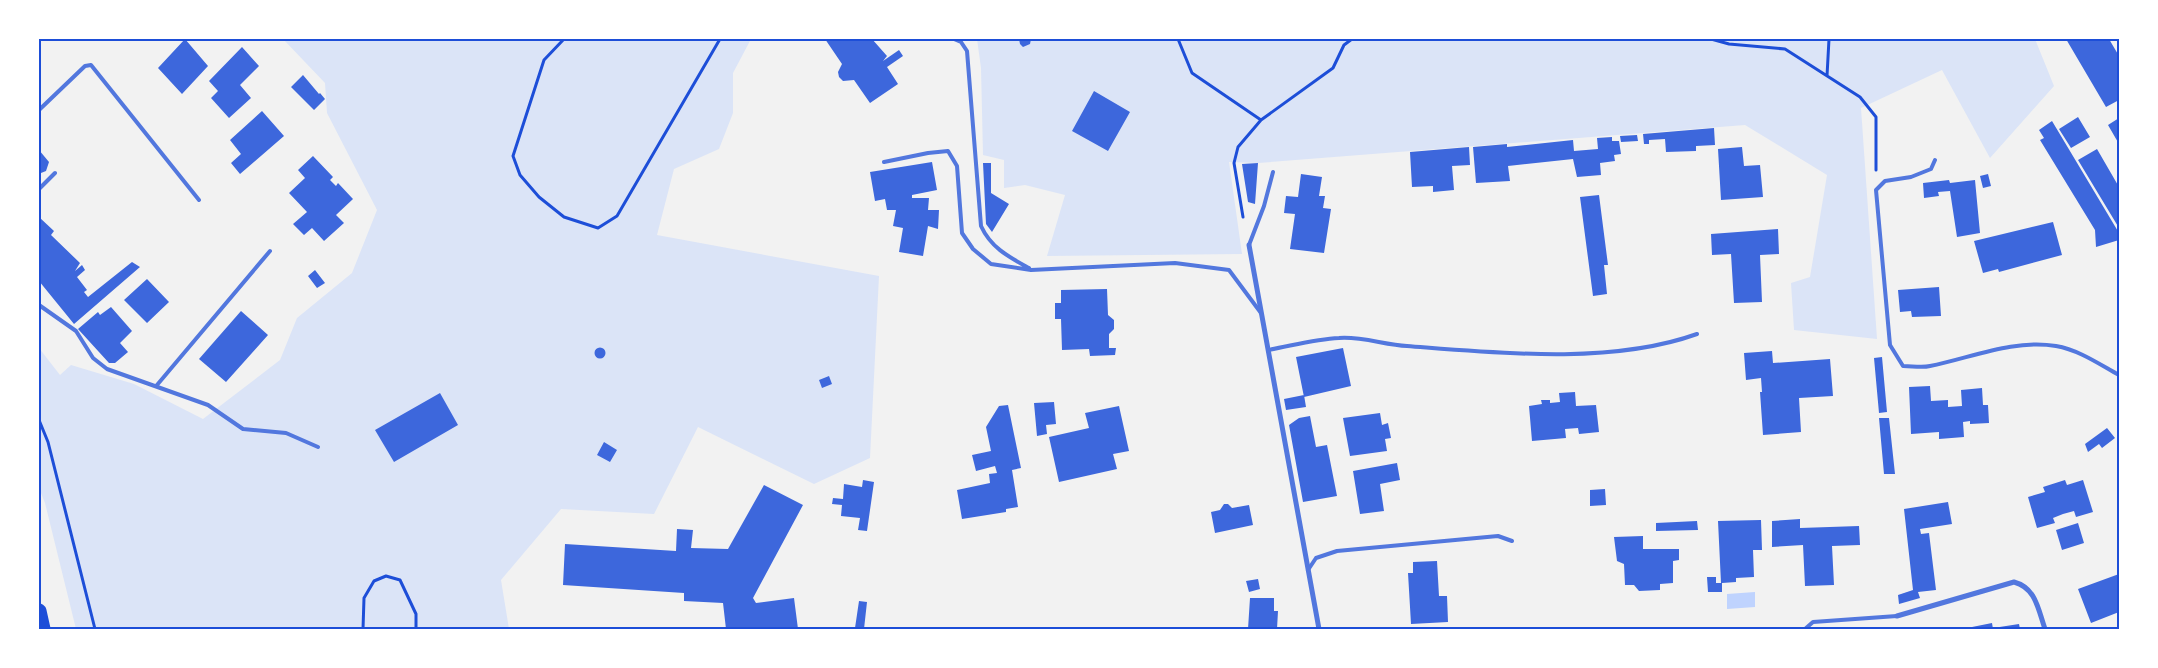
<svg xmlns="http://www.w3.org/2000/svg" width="2158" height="668" font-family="'PT Sans Narrow',sans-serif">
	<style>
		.green { fill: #dbe4f7 }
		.water { fill: #bfd3fe }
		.building { fill: #3d67dc }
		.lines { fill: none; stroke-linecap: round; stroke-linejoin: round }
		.path { stroke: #1d4ed8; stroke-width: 3 }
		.service { stroke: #5277de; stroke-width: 4 }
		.minor { stroke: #5277de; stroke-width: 5 }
		.motorway { stroke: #1d4ed8; stroke-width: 15 }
		.neatline { fill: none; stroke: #1d4ed8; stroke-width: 2 }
	</style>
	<rect width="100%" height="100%" fill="#f2f2f2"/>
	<path class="green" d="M283,39H751L733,73V113L719,149L674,169L657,235L879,276L870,458L814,484L698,427L654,514L561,509L501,580L509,629H76L45,503L39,488V348L60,375L71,365L134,384L203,419L280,360L297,318L352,273L377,210L327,113L325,83Z
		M977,39H2035L2054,86L1990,158L1942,70L1861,108L1877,339L1794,330L1791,283L1810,277L1827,175L1745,125L1258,163L1229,162L1242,254L1047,256L1065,195L1025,185L1004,188V160L983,155L981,68Z"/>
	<path class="water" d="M1755,592V607L1727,609V594Z"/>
	<path class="building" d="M185,39L208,66L182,94L158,68Z
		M825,39H872L887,56L883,61L899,50L903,56L887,67L898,84L870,103L854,80L843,81L839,77L838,72L842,64Z
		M1019,39H1031L1030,44L1023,47L1020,44Z
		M2066,39H2109L2119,56V100L2106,107Z
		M242,47L259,66L240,85L251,98L229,118L211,98L218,91L209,81Z
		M303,75L319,94L320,93L325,99L314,110L291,87Z
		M1094,91L1130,112L1108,151L1072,131Z
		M262,111L284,136L240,174L231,163L241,154L230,140Z
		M2078,117L2090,137L2071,148L2059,129Z
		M2119,118V144L2108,125Z
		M2052,121L2119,233V240L2096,247L2095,230L2040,140L2044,138L2039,130Z
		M1714,128L1715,145L1696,146V151L1666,152L1665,139L1649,140V144H1644L1643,134Z
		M1637,135L1638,141L1621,142L1620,136Z
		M1612,137V141H1619L1621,154L1614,155L1615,161L1600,163L1601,175L1577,177L1573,159L1508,166L1510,181L1476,183L1473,147L1507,144V147L1573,140L1574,151L1598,149L1597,138Z
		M1469,147L1470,165L1452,166L1454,190L1433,192V186L1412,187L1410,152Z
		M1742,147L1744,166L1760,165L1763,197L1721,200L1718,149Z
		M2097,149L2119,187V228L2078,160Z
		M39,150L49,162L46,171L41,173H39Z
		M313,156L333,177L330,180L336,186L338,183L353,199L336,215L344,223L324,241L312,228L304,235L293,224L307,212L289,193L305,178L298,170Z
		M932,162L937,190L912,195V198H929L928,210H939L938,229L928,226L923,256L899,252L903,228L893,226L896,210H887L885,199L875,201L870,172Z
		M983,163H991V193L1009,204L992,232L986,224Z
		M1258,163L1255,204L1248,202L1242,164Z
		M1301,174L1322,177L1319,196H1325L1323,208L1331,209L1324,253L1290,249L1295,214L1284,213L1286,196L1298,197Z
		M1988,174L1991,186L1983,188L1980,176Z
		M1949,180L1950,183L1975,180L1980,233L1957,237L1950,191L1938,192L1939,196L1924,198L1923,183Z
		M1599,195L1608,265H1604L1607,294L1593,296L1580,197Z
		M39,217L54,231L51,235L80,263L75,271L82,265L85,270L77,277L87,290L84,292L88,297L132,262L140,267L74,324L39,281Z
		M2053,222L2062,255L1999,272L1998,269L1983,273L1974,241Z
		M1778,229L1779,254L1760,255L1762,302L1734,303L1731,254L1712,255L1711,234Z
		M315,270L325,283L317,288L308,276Z
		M147,279L169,302L147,323L124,300Z
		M1939,287L1941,316L1912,317L1911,311L1900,312L1898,290Z
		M1107,289L1108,315L1114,320V329L1109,334V348H1116L1115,355L1090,356L1089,349L1062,350L1061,319H1055V303H1061V290Z
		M111,307L132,331L120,343L128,352L115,363H109L78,329L98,312L100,315Z
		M241,311L268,335L226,382L199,359Z
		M594.5 353a5.5 5.5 0 1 1 11 0a5.5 5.5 0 1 1-11 0Z
		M1343,348L1351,386L1304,397L1296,357Z
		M1772,351L1773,363L1830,359L1833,396L1799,398L1801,432L1763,435L1760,392H1762L1761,378L1746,380L1744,353Z
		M1882,357L1887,412L1879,413L1874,358Z
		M829,376L832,384L822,388L819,380Z
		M1930,386L1931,401L1948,400V407L1962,406L1961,390L1982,388L1983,405H1988L1989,423L1970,424V421L1963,422L1964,437L1939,439V432L1911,434L1909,387Z
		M1575,392L1576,406L1596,405L1599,432L1579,434L1578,428L1565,429L1566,438L1532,441L1529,406L1542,404L1541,400H1550V403L1560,402L1559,393Z
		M440,393L458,425L394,462L375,430Z
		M1304,395L1306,407L1286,410L1284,399Z
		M1054,402L1056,424L1046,425L1047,434L1037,436L1034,403Z
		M1008,405L1021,468L1012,470L1018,507L1006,509V512L962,519L957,490L990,483L989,474L997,473L995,466L976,471L972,455L991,451L986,427L999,406Z
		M1119,406L1129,451L1113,454L1117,469L1059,482L1049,437L1089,428L1085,413Z
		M1380,413L1382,425L1388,423L1391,438L1385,439L1387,451L1350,456L1343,418Z
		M1310,416L1316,447L1327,445L1337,496L1303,502L1289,425L1299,418Z
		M1879,418H1889L1895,474H1884Z
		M2107,428L2115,438L2102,448L2099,444L2088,452L2085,444Z
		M604,442L617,450L610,462L597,455Z
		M1397,463L1400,480L1380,484L1384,511L1360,514L1353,471Z
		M863,480L874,482L867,531L858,530L860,518L841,516L842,505L832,504L833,498L843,499L844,484L862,487Z
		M2065,480L2067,485L2083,480L2093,512L2076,517L2074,511L2063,514L2053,518L2055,523L2037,528L2028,497L2045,492L2043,487Z
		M764,485L803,505L753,598L756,603L794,598L798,629H726L723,603L684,601V593L563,585L565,544L676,551L677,529L693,530L691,548L728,549Z
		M1605,489L1606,505L1590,506V490Z
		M1948,502L1952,524L1920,529L1921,534L1929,533L1936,590L1918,592L1920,598L1899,604L1898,595L1913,590L1904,509Z
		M1224,504H1228L1232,508L1249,505L1253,525L1215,533L1211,512L1220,510Z
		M1800,519V528L1859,526L1860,545L1832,546L1834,585L1805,586L1803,545L1772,547V521Z
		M1761,520L1762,550H1753L1754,577L1736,578V582L1722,583V592H1708L1707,577H1716V583H1721L1718,521Z
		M1697,521L1698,530L1656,531V523Z
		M2078,523L2084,543L2062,550L2056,530Z
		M1643,536V549H1679V560L1673,561V583L1660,584V590L1639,591L1634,585H1625L1624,564L1617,561L1614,537Z
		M1437,561L1439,596H1447L1448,622L1411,624L1408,573H1413V562Z
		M2119,574V612L2091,623L2078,589Z
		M1258,579L1260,589L1249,592L1246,581Z
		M1250,598H1274V611H1278L1277,629H1248Z
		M859,601L867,602L864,629L855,628Z
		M1992,623L1993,629H1968L1967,628Z
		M2019,624L2020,629H1993V628Z"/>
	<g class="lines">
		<path class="path" d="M564,39L544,60L513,156L520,175L539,197L564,217L598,228L617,216L720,39
			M1178,39L1192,73L1261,120L1333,68L1344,45L1352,39
			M1711,39L1729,44L1785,49L1860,97L1876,117V170
			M1827,76L1829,39
			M1243,217L1234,163L1238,147L1261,120
			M39,420L48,442L95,629
			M363,629L364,598L374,581L386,576L400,580L416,614V629"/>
		<path class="service" d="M954,39L961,42L967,51L981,226C991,248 1009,257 1029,268
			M39,110L85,66L91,65L199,200
			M1935,160L1931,169L1911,177L1885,181L1876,190L1890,345L1903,366C1912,366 1922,368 1930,366C1971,358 2013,339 2056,346C2079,350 2099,364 2119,375
			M884,162L928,153L948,151L957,166L962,233L973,249L991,264L1031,270L1175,263L1229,270L1261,313
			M39,189L55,173
			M1249,245L1264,206L1273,172
			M39,305L76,331L93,358L107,369L208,405L243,429L286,433L318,447
			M1268,350C1291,346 1315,339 1339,338C1361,336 1385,345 1407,346C1497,353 1611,365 1697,334
			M157,385L270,251
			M1308,570L1316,558L1337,551L1498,536L1512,541
			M1805,629L1813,622L1897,616"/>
		<path class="minor" d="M1249,245L1319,629
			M1897,616L2014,582C2036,588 2038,609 2045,629"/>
		<path class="motorway" d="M39,611L43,629"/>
	</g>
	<rect width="2158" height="668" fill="none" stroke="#ffffff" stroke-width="80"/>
	<rect x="40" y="40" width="2078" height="588" class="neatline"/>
</svg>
